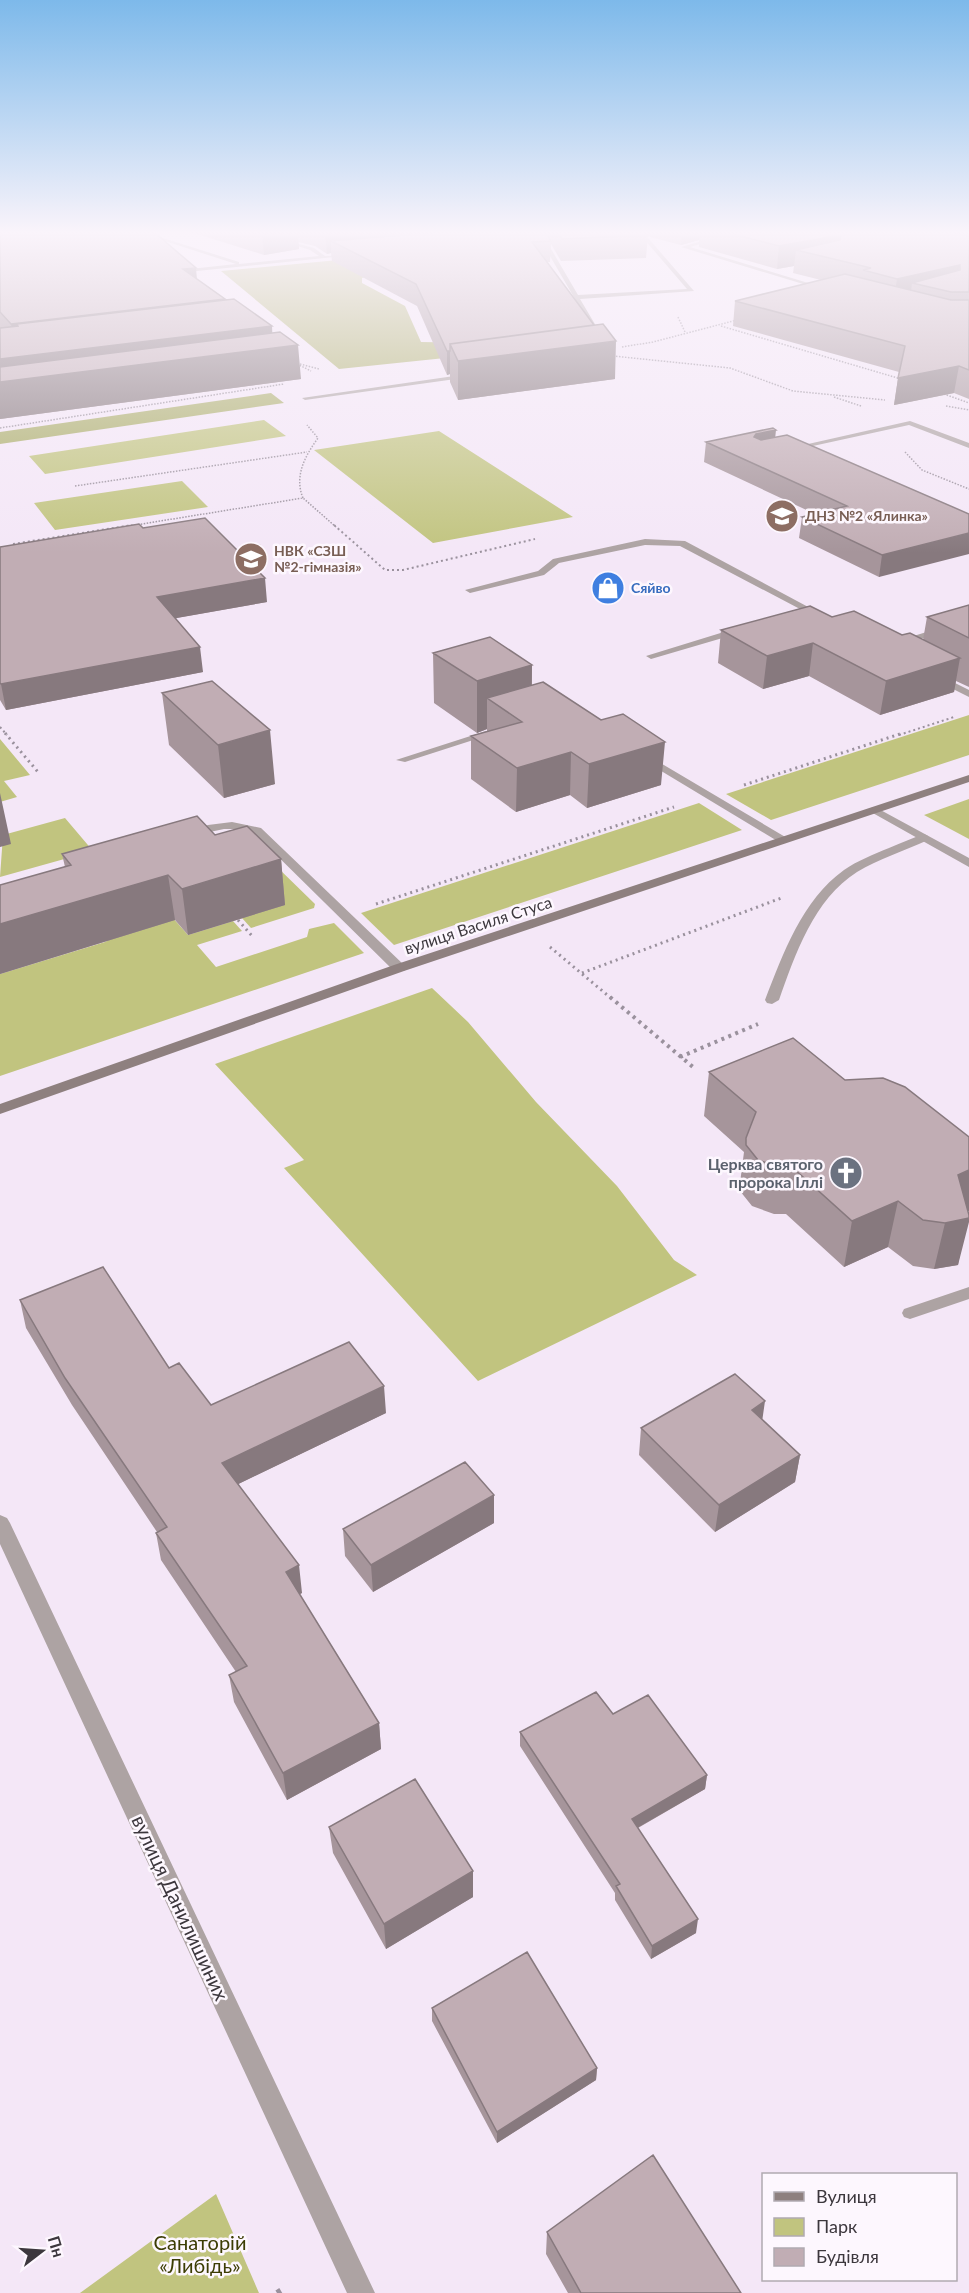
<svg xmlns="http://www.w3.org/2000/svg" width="969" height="2293" font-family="Lato,sans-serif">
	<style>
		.green { fill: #c1c47f }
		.forest { fill: #aaad68 }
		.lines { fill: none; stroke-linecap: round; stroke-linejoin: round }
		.path-far4 { stroke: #9a919d; stroke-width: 1.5; stroke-dasharray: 1.5 1.5; stroke-linecap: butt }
		.path-far3 { stroke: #9a919d; stroke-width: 2; stroke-dasharray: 2 3; stroke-linecap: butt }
		.path-far2 { stroke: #9a919d; stroke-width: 3; stroke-dasharray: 2 4; stroke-linecap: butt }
		.path-far1 { stroke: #9a919d; stroke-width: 4; stroke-dasharray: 3 4.5; stroke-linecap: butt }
		.path { stroke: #9a919d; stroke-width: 6; stroke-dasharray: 4.5 8; stroke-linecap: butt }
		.lane { fill: #ada3a3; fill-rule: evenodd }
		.street { fill: #ada3a3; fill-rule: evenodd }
		.secondary { fill: #8e807f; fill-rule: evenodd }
		.wall { fill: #a6959b }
		.shaded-wall { fill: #87797e }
		.building { fill: #c1adb4; stroke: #87797e; stroke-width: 1.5 }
		.labels { text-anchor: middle; stroke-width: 5; stroke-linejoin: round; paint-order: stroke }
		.far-education-label { font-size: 14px; font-weight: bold; fill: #785e54; stroke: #fdf7fe; text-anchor: start }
		.far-shop-label { font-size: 14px; font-weight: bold; fill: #366cbe; stroke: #fdf7fe; text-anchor: start }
		.street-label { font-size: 16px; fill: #3c373d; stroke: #fdf7fe }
		.worship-label { font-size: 16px; font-weight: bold; fill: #5b616d; stroke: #fdf7fe; text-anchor: end }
		.near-street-label { font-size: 20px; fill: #3c373d; stroke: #fdf7fe }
		.near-park-label { font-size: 20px; fill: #3c3d04; stroke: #fdf7fe }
	</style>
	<rect width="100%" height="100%" fill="#f4e7f7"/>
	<path class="green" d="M264,420L286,436L45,474L29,456Z
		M439,431L573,517L433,543L314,450Z
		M182,481L208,507L55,530L34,503Z
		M969,715V755L771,820L726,794Z
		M0,739L30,775L4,781L17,797L0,802Z
		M969,799V839L924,815Z
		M699,803L742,830L394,945L361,913Z
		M65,818L93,851L0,877L3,835Z
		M274,864L315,904L314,908L251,928L242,918Z
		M165,909L188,935L233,921L242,931L197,945L216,967L307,937L309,929L334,923L364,953L0,1076V974L105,942Z
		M432,988L468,1022L536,1102L617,1186L674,1260L697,1275L478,1381L284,1168L304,1160L215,1064Z
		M216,2194L259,2293H80Z"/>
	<path class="forest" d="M391,255L392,270L362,278V283L405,306L421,342L482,343L523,350L339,369L221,271Z
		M271,393L284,403L0,444V432Z"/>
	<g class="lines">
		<path class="path-far4" d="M678,317L685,332
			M721,326L901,379
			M622,347L653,342L737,320
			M613,356L730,368L793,391L885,400
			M297,364L311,371
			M300,364L319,369
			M941,393L969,403
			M834,397L861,406
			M946,406L969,410
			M0,428L284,384
			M905,452L922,470L969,489
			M75,486L307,452
			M303,498C294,476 305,456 318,438L307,425
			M123,527L303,498L336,527"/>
		<path class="path-far3" d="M334,525L385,570H403L535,539
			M13,544L132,525
			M0,727L7,735
			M899,735L954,717"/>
		<path class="path-far2" d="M5,733L38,772
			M744,785L903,733
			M376,904L674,807
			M238,920L253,937
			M550,947L612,999
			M582,973L784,897"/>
		<path class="path-far1" d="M610,997L693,1067
			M680,1057L758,1024"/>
		<path class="path" d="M277,2293L282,2290"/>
		<path class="lane" d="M137,232H144L239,262V264L319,256L310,250L253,232L314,248L325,256L354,255L187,272L190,275L187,277L181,270L236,264Z
			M638,232H643L694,291L580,299L602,336L597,337L543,244L533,240L536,238L547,242L578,295L687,289Z
			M716,237L721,238L690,247L828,289L823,290L681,247Z
			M468,374L470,377L305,400L302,398Z
			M910,421L969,443V448L909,425L790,451L786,449Z
			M645,539L685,541L825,616L817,618L680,546L645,545L559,563L544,575L470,593L465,590L538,571L553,559Z
			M969,619V625L899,645L894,642Z
			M740,627L743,628V632L651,659L646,656Z
			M937,674L969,690V697L933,679L932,677Z
			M486,731L495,733L405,762L396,760Z
			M647,755L787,838L789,840L787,842H779L643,760V756Z
			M232,822L261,828L404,965L406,968L404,971H394L253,832L240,829H224L191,836L185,833L208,825Z
			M924,834L928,836V840C904,851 879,859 857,872C814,899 795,955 779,1000L772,1004L767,1003L765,1000C783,954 802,900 844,870C857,861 874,854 889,848C901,843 912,838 924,834Z
			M969,1287V1299L910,1319L904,1317L902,1313L904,1309Z"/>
		<path class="street" d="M875,807L969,858V867L871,812V808Z
			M0,1515L7,1518L10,1523L375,2293H347L0,1544Z"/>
		<path class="secondary" d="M969,775V782L404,971L0,1114V1104L394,965Z"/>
	</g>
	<path class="wall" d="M0,232L197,279L225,300L272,326V333L301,379L0,419Z
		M191,232H644L648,235L646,258L561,261L551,244L550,262H547L615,379L458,400L450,382V374L447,375L417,306L332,261L331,253L327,254L315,246L298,242L299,249L264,255Z
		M645,232H969V399L954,393L894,405L899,372L733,326L735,301L821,280L793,273L794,266L777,269L699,247V240L681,245L650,237Z
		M775,437L969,514L879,577L799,538L802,517L815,514L704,462L706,442Z
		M143,528L267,602L176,618L203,672L6,710L0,700V547Z
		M969,605V687L956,681L954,692L880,715L809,676L763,689L718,663L721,630L832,617L902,635L923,640L927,617Z
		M433,653L532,665V685L661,785L587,808L570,795L516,812L471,779V736L487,732V729L477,733L434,703Z
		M162,693L275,784L224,798L169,745Z
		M215,835L281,859L285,905L188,935L175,920L0,974V885L65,867L62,854Z
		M709,1072L845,1080L968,1211L958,1265L934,1269L913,1266L888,1247L844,1267L786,1214H774L752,1206L740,1191V1183L744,1152L704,1116Z
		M20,1300L169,1368L211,1405L386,1413L238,1484L302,1593L299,1594L379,1723L381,1749L287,1800L234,1702L229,1675L236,1672L161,1560L156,1533L157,1532L72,1405L26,1328Z
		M762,1420L800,1455L795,1482L715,1532L639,1455L641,1428Z
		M494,1523L373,1592L345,1556L343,1529Z
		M613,1714L707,1775L705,1789L638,1828L696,1933L651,1959L615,1900V1893L520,1746V1732Z
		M329,1827L473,1897L386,1949L333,1853Z
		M432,2008L597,2068L596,2080L497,2143L432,2021Z
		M547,2232L741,2293H568L546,2254Z"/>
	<path class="shaded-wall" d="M268,232H298L299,249L264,255L262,233Z
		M325,232H421L422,245L331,241V253L327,254Z
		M682,232H700L699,240L681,245Z
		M841,235L838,257L796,250L794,266L777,269L779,246Z
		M960,265L956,288L912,283L910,300L893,304L897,279Z
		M196,268L198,292L183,269Z
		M225,299L227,324H17L21,349L15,350L11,324Z
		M272,326L273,348L298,345L301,379L0,419V359Z
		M616,341L615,379L458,400V361Z
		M447,351H450V374L447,375Z
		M959,366L954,393L894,405L898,378Z
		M776,430L774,449L754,437L756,434Z
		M969,533V554L879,577L882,555Z
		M265,578L267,602L160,621L157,597Z
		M813,643L809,676L763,689L767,656Z
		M200,647L203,672L6,710L1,684Z
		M960,658L954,692L880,715L886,681Z
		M532,665L531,716L487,698V729L477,733V681Z
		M270,730L275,784L224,798L218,745Z
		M665,742L661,785L587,808L589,764Z
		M571,752L570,795L516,812L517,768Z
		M0,793L11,844L0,847Z
		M281,859L285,905L188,935L182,889Z
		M168,875L175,920L0,974V924Z
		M969,1170V1211L947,1221L958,1175Z
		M898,1201L888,1247L844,1267L852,1221Z
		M969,1218V1222L958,1265L934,1269L945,1223Z
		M384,1386L386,1413L226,1490L222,1463Z
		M765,1401L761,1429L752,1410Z
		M800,1455L795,1482L715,1532L719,1505Z
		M494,1495V1523L373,1592L371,1565Z
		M299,1565L302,1593L289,1600L286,1572Z
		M379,1723L381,1749L287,1800L283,1773Z
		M707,1775L705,1789L630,1832L632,1819Z
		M473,1871V1897L386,1949L384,1924Z
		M698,1919L696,1933L651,1959L652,1946Z
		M597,2068L596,2080L497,2143V2132Z"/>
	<path class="building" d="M0,232H154L196,268L183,269L225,299L11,324L0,312Z
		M440,232H545L551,241L532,242L594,325L450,344V351H447L416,284L331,241Z
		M557,232H644L648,235L562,239Z
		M725,232H952L969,236V292H951L912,283L960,270V265L897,279L863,270L871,268L796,250L840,240L841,235L779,246Z
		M845,274L951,300H969V370L959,366L898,378L905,346L735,301Z
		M234,299L272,326L0,359V328L18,326L17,324Z
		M603,324L616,341L458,361L450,344Z
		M280,332L298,345L0,382V367Z
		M773,428L776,430L756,434L754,437L761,440L787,435L969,514V533L882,555L802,517L847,506L706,442Z
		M205,518L265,578L157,597L200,647L1,684L0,683V547L139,524L143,528Z
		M969,605V638L927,617Z
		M810,606L832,617L854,611L902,635L910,633L960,658L886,681L813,643L767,656L721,630Z
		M490,637L532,665L477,681L433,653Z
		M212,681L270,730L218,745L162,693Z
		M543,682L601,720L623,714L665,742L589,764L571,752L517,768L471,736L522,722L487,698Z
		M197,816L215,835L247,826L281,859L182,889L168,875L0,924V885L71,865L62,854Z
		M793,1038L845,1080L883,1078L905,1087L969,1137V1170L958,1175L969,1215V1218L945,1223L923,1220L898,1201L852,1221L793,1168H781L758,1160L746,1145V1138L756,1112L709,1072Z
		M103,1267L169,1368L179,1363L211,1405L349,1342L384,1386L222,1463L299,1565L286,1572L379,1723L283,1773L229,1675L247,1666L156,1533L167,1527L65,1378L20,1300Z
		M735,1374L765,1401L752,1410L800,1455L719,1505L641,1428Z
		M465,1462L494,1495L371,1565L343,1529Z
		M596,1692L613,1714L648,1695L707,1775L632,1819L698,1919L652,1946L616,1886L620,1884L520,1732Z
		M415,1779L473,1871L384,1924L329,1827Z
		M527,1952L597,2068L497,2132L432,2008Z
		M653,2155L741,2293H581L547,2232Z"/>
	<linearGradient id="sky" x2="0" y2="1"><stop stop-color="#7db9ea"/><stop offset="0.42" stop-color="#faf4fb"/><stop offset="1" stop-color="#faf4fb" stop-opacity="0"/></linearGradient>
	<rect width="969" height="553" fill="url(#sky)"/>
	<defs>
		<g id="school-disc" transform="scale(1.725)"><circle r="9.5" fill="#8d6e63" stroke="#fdf7fe"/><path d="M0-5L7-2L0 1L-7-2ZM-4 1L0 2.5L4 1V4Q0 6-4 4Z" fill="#fff"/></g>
		<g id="shop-disc" transform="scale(1.725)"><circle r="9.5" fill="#3f7fe0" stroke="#fdf7fe"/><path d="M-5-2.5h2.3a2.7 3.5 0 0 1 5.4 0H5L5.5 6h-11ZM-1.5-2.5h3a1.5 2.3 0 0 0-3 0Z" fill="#fff"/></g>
		<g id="church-disc" transform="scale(1.725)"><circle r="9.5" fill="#6b7280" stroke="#fdf7fe"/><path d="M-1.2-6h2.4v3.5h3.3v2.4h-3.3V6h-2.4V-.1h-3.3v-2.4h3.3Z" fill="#fff"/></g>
	</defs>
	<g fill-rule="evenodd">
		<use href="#school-disc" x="782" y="516"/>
		<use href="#school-disc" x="251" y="559"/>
		<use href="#shop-disc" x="608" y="588"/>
		<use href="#church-disc" x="846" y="1173"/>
	</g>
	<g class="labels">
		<g class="far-education-label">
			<text x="805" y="521">ДНЗ №2 «Ялинка»</text>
			<text x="274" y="556">НВК «СЗШ<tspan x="274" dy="16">№2-гімназія»</tspan></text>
		</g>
		<g class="far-shop-label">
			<text x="631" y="593">Сяйво</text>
		</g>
		<g class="street-label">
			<text transform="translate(478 925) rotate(-18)" y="6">вулиця Василя Стуса</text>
		</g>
		<g class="worship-label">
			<text x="823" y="1170">Церква святого<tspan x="823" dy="18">пророка Іллі</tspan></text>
		</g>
		<g class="near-street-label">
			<text transform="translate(180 1908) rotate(65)" y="7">вулиця Данилишиних</text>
		</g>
		<g class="near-park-label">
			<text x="200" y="2250">Санаторій<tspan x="200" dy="23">«Либідь»</tspan></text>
		</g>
	</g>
	<rect x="762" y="2173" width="195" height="108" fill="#fdf7fe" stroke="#b0aab1" stroke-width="1.5"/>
	<rect x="774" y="2192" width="30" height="9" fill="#8e807f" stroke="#b0aab1" stroke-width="1.5"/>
	<text x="816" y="2203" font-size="18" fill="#3c373d">Вулиця</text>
	<rect x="774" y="2218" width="30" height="18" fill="#c1c47f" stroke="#b0aab1" stroke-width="1.5"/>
	<text x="816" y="2233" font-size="18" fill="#3c373d">Парк</text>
	<rect x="774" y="2248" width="30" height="18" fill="#c1adb4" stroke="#b0aab1" stroke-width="1.5"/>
	<text x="816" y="2263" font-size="18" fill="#3c373d">Будівля</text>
	<g transform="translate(42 2251) rotate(73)" stroke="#fdf7fe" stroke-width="4.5" paint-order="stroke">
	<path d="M0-4.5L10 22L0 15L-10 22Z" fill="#3c373d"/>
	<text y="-9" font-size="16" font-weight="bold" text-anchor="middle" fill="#3c373d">Пн</text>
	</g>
</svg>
